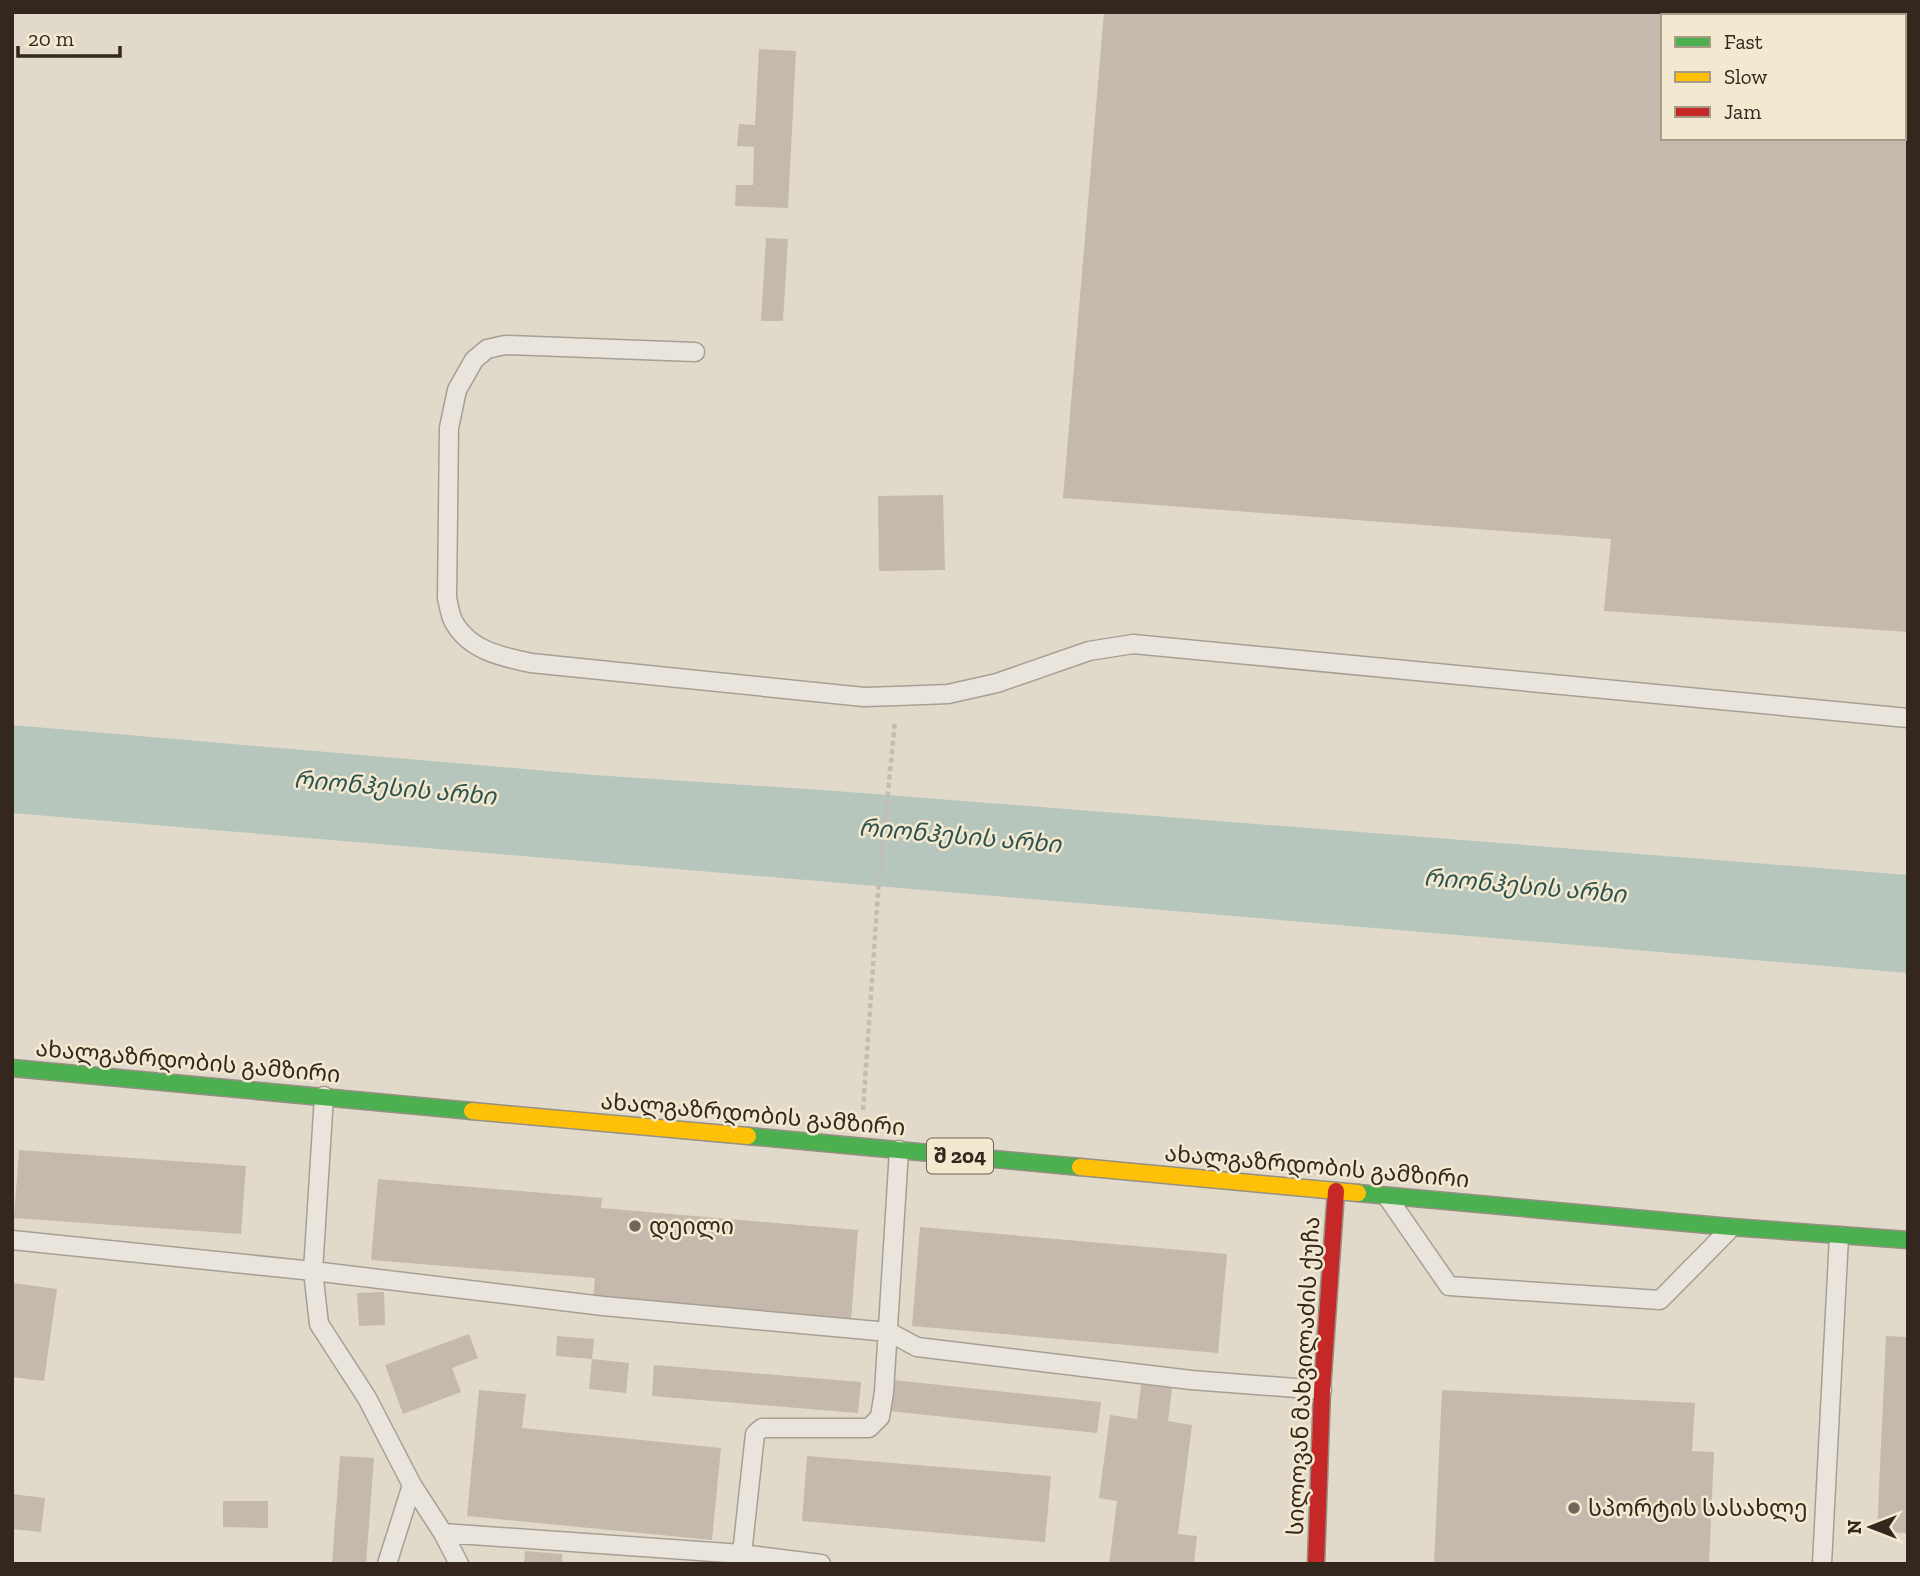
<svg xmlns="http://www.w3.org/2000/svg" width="1920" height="1576" font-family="'Zilla Slab','Noto Sans Georgian',serif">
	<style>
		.water { fill: #b6c6bc }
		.building { fill: #c5b8ac; fill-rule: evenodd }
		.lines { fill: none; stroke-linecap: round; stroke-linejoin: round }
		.lane-casing { stroke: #a69f94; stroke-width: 21 }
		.fast-casing { stroke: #968f84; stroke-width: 19 }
		.slow-casing { stroke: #968f84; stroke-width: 19 }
		.jam-casing { stroke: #968f84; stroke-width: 19 }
		.path { stroke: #c2bcb3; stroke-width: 4.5; stroke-dasharray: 5 3.5; stroke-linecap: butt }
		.lane { stroke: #eae5dc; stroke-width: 18 }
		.fast { stroke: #4caf50; stroke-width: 16 }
		.slow { stroke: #ffc107; stroke-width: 16 }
		.jam { stroke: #c62828; stroke-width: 16 }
		.poi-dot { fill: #71665a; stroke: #f3e8d0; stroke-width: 2.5 }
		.labels { text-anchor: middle; stroke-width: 5; stroke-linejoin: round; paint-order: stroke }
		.shield { fill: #f3e8d0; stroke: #6d6153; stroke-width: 2 }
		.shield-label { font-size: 21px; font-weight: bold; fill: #34271d }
		.street-label { font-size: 23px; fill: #34271d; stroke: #f3e8d0 }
		.poi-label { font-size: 23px; fill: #34271d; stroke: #f3e8d0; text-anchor: start }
		.water-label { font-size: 24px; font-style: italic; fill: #2d534f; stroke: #f3e8d0 }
	</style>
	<rect width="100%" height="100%" fill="#e1dacb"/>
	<path class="water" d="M12,725L594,775L823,790L1908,875V973L12,813Z"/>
	<path class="building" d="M1104,12H1908V632L1604,611L1611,539L1063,498ZM1663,16H1904V138H1663Z
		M759,49L796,51L788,208L735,206L736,185H753L754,147L737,146L739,124L755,125Z
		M766,238L788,239L783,321H761Z
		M943,495L945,570L879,571L878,496Z
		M19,1150L246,1166L241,1234L14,1218Z
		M378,1179L602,1198L601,1208L858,1230L851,1321L593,1300L595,1278L371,1260Z
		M920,1227L1227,1254L1218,1353L912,1326Z
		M12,1283L57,1289L44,1381L12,1377Z
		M384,1292L385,1325L359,1326L357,1293Z
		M469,1334L478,1358L452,1368L461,1392L403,1414L385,1365Z
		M557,1336L594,1339L592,1359L556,1356Z
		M1886,1336L1908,1337V1533L1877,1532Z
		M592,1359L629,1363L626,1393L589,1389Z
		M654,1365L861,1382L858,1413L652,1396Z
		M893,1380L1101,1402L1097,1433L889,1411Z
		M1141,1384L1172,1388L1168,1421L1192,1425L1178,1534L1197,1536L1194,1564H1109L1117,1501L1099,1498L1110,1415L1137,1419Z
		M479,1390L526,1394L522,1428L721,1448L712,1540L467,1516Z
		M1442,1390L1695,1403L1692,1451L1714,1452L1709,1564H1434Z
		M340,1456L374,1458L366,1564H332Z
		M807,1456L1051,1476L1045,1542L802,1521Z
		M12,1494L45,1498L41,1532L12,1529Z
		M223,1501H268V1528L223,1527Z
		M525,1551L562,1554V1564H524Z"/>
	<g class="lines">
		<g class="lane-casing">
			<path id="lane" d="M695,352L505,345L487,349L474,360L457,390L449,428L447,598C449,606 450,617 455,624C471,651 503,657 531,663L864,697L897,696L948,694L997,683L1089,651L1133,644L1908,718
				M1388,1198L1449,1286L1660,1300L1731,1228
				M12,1240L313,1271L324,1096
				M412,1485L443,1533L459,1564
				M443,1533L742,1554L821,1564
				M742,1554L755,1434L762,1428H869L880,1417L884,1392L899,1150
				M387,1564L412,1485L367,1398L319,1324L313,1271L603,1306L889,1332L917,1347L1191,1380L1322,1390
				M1822,1564L1839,1236"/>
		</g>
		<g class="fast-casing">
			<path id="fast" d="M12,1068L472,1111
				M748,1136L1080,1167
				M1358,1193L1731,1227L1908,1240"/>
		</g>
		<g class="slow-casing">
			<path id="slow" d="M472,1111L748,1136
				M1080,1167L1358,1193"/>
		</g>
		<g class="jam-casing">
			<path id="jam" d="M1316,1564L1322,1390L1336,1191"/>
		</g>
		<path class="path" d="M863,1110L878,893L895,721"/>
		<use href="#lane" class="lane"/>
		<use href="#fast" class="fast"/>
		<use href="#slow" class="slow"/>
		<use href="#jam" class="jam"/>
	</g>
	<g class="poi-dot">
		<circle cx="635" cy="1226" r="7"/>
		<circle cx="1574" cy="1508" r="7"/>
	</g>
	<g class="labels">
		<rect class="shield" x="927" y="1138.5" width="66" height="35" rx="5"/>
		<g class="shield-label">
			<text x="960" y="1163">შ 204</text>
		</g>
		<g class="street-label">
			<text transform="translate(188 1061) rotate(5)" y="8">ახალგაზრდობის გამზირი</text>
			<text transform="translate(753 1114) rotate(5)" y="8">ახალგაზრდობის გამზირი</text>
			<text transform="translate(1317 1166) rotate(5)" y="8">ახალგაზრდობის გამზირი</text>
			<text transform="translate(1303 1376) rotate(-87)" y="8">სილოვან მახვილაძის ქუჩა</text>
		</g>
		<g class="poi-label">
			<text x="649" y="1234">დეილი</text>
			<text x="1588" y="1516">სპორტის სასახლე</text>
		</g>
		<g class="water-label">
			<text transform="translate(395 788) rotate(5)" y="8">რიონჰესის არხი</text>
			<text transform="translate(960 836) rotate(5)" y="8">რიონჰესის არხი</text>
			<text transform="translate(1525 886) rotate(5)" y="8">რიონჰესის არხი</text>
		</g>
	</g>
	<rect width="1920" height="1576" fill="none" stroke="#34271d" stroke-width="28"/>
	<rect x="1661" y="14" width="245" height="126" fill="#f3e8d0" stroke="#a79b88" stroke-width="2"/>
	<rect x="1675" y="37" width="35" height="10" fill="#4caf50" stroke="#a79b88" stroke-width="2"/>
	<text x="1724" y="49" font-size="21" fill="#34271d">Fast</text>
	<rect x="1675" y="72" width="35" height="10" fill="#ffc107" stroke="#a79b88" stroke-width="2"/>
	<text x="1724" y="84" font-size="21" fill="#34271d">Slow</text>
	<rect x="1675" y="107" width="35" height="10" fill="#c62828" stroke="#a79b88" stroke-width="2"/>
	<text x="1724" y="119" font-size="21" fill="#34271d">Jam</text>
	<g transform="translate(1871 1527) rotate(270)" stroke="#f3e8d0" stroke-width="5" paint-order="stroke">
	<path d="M0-5L12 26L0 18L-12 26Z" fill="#34271d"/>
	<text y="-10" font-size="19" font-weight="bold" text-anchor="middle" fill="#34271d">N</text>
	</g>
	<path d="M18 46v10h102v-10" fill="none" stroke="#34271d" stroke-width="3.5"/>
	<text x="28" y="46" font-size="21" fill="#34271d" stroke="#f3e8d0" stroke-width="5" paint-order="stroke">20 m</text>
</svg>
